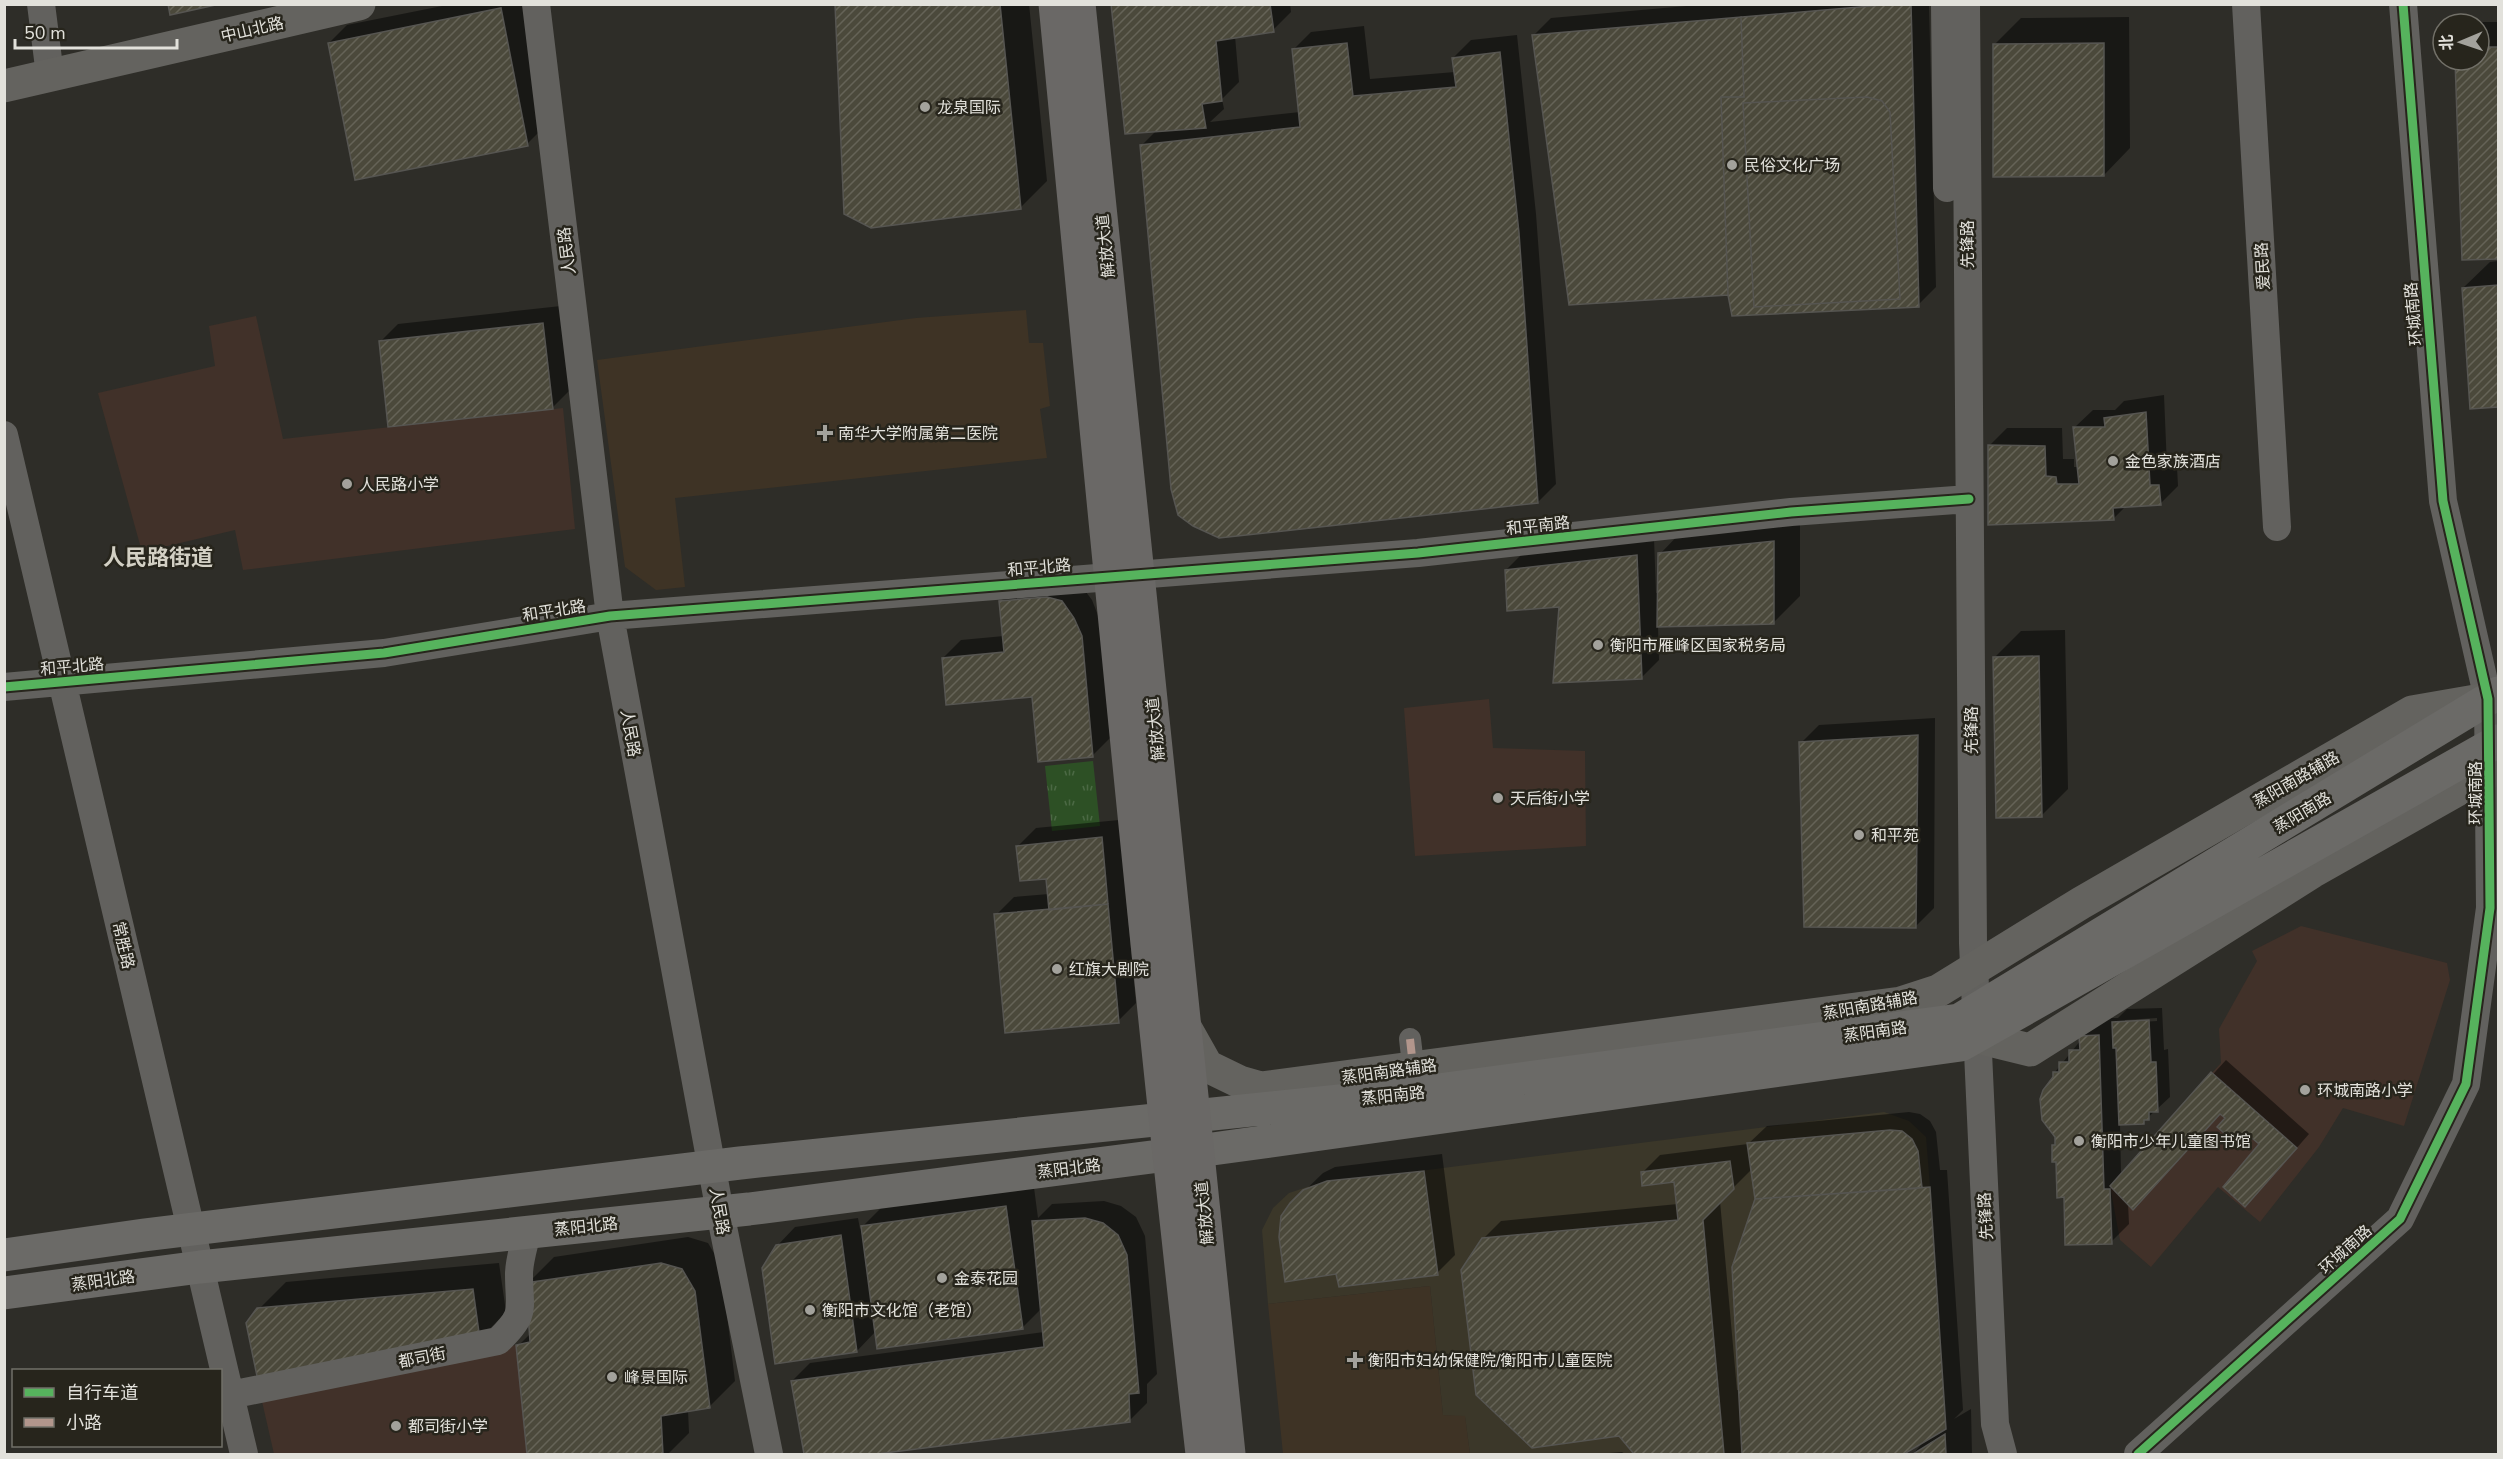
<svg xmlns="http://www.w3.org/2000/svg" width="2503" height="1459" font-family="'Nunito Sans','Noto Sans SC',sans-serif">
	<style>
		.built { fill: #3b3729 }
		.education { fill: #413129 }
		.medical { fill: #3e3325 }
		.grass { fill: url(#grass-tufts) }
		.shadow { fill: #0007; fill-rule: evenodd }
		.building { fill: url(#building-hatch); stroke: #565551; stroke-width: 1.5 }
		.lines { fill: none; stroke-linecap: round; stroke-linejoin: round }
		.minor { stroke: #62615e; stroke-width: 22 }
		.tertiary { stroke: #62615e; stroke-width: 28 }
		.secondary { stroke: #64635f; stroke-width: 33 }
		.primary { stroke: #6b6a67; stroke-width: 33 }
		.trunk { stroke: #6a6866; stroke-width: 33 }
		.quiet { stroke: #b2968c; stroke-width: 8; stroke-dasharray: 15 8; stroke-linecap: butt }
		.cycleway-casing { stroke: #27251c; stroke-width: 13 }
		.cycleway { stroke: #56b35d; stroke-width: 9 }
		.poi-dot { fill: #a3a29c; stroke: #27251c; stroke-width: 2 }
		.labels { text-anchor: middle; stroke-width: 5; stroke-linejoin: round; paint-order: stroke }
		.street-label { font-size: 16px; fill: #e2e1db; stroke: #27251c }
		.poi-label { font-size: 16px; fill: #e2e1db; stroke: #27251c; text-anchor: start }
		.district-label { font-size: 22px; font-weight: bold; fill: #d3d0c4; stroke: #27251c }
	</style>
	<defs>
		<pattern id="grass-tufts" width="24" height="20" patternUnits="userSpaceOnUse" patternTransform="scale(1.5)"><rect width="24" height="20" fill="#2d5025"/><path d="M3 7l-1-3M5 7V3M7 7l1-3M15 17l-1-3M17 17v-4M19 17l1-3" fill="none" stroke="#4b6944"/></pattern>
		<pattern id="building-hatch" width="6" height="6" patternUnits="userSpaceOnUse" patternTransform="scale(1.5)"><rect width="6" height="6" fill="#4b493b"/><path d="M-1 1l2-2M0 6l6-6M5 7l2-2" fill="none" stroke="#656357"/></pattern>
	</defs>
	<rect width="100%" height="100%" fill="#2e2d28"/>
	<path class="built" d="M1884,1112L1909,1121L1926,1137L1930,1187L1755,1199L1732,1267L1742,1454H1470L1465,1417L1443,1415L1430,1286L1268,1304L1262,1230L1273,1208L1289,1193L1316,1184Z"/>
	<path class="education" d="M256,316L283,439L563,408L575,529L243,570L235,530L142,552L98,393L215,366L209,326Z
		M1489,699L1493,748L1585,751L1586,846L1415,856L1404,708Z
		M2301,926L2447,963L2450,980L2404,1126L2343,1108L2319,1147L2260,1222L2218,1187L2151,1267L2120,1240L2110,1186L2221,1063L2219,1029L2257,961L2252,951Z
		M516,1345L527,1454H274L261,1397Z"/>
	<path class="medical" d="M1026,310L1029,343H1043L1050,406L1040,409L1047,458L675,498L685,587L656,590L625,567L597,360L916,318Z
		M1430,1286L1443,1415L1465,1416L1470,1454H1283L1268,1304Z"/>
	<path class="grass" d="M1093,761L1100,826L1052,831L1045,766Z"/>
	<path class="shadow" d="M452,4H522L545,126L527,144L329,43L347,25Z
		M836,4H1029L1047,181L1020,208Z
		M1113,4H1290L1291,12L1273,30L1235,36L1239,82L1222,99L1224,109L1210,122L1300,112L1293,50L1311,32L1364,26L1370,79L1455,72L1453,58L1471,40L1517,35L1536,214L1556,484L1538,502L1141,146L1157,130Z
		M1709,4H1929L1936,287L1918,305L1729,294L1533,36L1551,18Z
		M2129,17L2130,148L2104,175L1994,45L2021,18Z
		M2483,22H2498V258L2463,259L2456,60H2479V26Z
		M2498,261V406L2472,408L2463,288L2490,262Z
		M561,306L570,390L552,408L380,342L398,324Z
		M2164,395L2167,467H2177L2178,486L2160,504L2126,506L2113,519L1989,446L2007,428H2062L2063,459H2074V467H2079L2075,427L2093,410H2115L2124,401Z
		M1800,516V596L1773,623L1658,626L1659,660L1641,678L1561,606L1506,570L1524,552L1654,538L1656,593H1659L1660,554L1686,527Z
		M1018,584H1080L1092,600L1099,618L1110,738L1092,756L1033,695L943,658L961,640L1004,636L1000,602Z
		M2065,630L2068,789L2041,816L1995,657L2021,631Z
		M1935,718L1934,908L1916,926L1801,743L1819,725Z
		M1119,820L1136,1003L1118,1021L996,915L1014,897L1049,894L1047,877L1018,846L1036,828Z
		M2162,1008L2164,1050L2168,1049L2170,1097L2143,1122L2120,1123L2121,1172L2125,1171L2226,1060L2309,1134L2258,1192L2261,1144L2220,1112L2128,1203L2129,1224L2111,1242L2065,1196L2053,1146L2057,1142L2055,1072L2081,1040V1036L2098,1018H2118L2127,1009ZM2157,1018V1021L2125,1023V1020Z
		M1909,1112L1920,1114L1930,1121L1936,1132L1940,1170H1947L1963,1410L1954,1419L1971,1409L1972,1454H1913L1926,1439L1902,1454H1635L1483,1239L1501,1221L1678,1204L1675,1180L1642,1173L1660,1155L1748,1144L1767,1126ZM1753,1168L1756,1199L1740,1390H1737L1720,1201Z
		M1442,1154L1455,1255L1437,1273L1338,1272L1291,1204L1323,1173L1335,1167Z
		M1033,1180L1038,1218L1052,1204L1104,1201L1121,1206L1136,1217L1145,1236L1157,1374L1147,1384V1403L1129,1421L865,1454H806L792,1381L810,1363L1044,1332L1042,1308L1022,1328L876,1331L857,1351L777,1246L795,1227L858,1218L860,1229L889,1200Z
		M688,1237L708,1243L721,1265L735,1381L709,1407L688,1410L689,1433L668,1454H528L518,1346L531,1333L528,1283L554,1257Z
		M499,1263L506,1312L480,1339L259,1309L286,1282Z
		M1622,1452L1625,1454H1596Z"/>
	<path class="building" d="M168,4H220L170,15Z
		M835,4H1000L1021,209L871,228L844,214Z
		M1111,4H1270L1274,32L1216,41L1222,101L1202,104L1206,128L1125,134Z
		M1894,4H1911L1919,307L1732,316L1728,295L1569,305L1532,35Z
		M501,8L528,146L355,180L328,43Z
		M1741,17L1744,97H1721L1728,295L1569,305L1532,35Z
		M1347,43L1353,96L1456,87L1452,58L1500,52L1519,233L1538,503L1219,538L1193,526L1178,515L1171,489L1140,145L1300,127L1292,49Z
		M2104,43V176L1993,177V44Z
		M2479,47H2498V259L2462,260L2455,60H2479Z
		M1867,97L1882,101L1890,112L1900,299L1754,307L1743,103Z
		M2498,285V407L2470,409L2462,288Z
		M543,323L553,409L388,427L379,341Z
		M2146,412L2150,485H2159L2161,505L2113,508L2114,520L1988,525V445L2045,446L2046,476L2056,477L2057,484H2079L2073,427H2105L2104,418Z
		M1774,541V624L1657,627L1658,553Z
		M1637,555L1642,679L1553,683L1559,607L1507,611L1505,570Z
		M1047,597L1062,601L1074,618L1082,636L1093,757L1038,762L1032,697L946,705L942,658L1004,652L999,601Z
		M2039,656L2042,817L1996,818L1993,657Z
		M1918,735L1916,928L1804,927L1799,742Z
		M1102,837L1108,904L1049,910L1046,879L1020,881L1016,846Z
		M1108,904L1119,1023L1005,1033L994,914Z
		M2149,1020L2151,1062H2156L2158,1112H2149V1120H2144V1124L2119,1125L2116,1048H2113L2112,1022Z
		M2099,1035L2104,1189H2110L2112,1244L2065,1245L2064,1197L2057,1198L2056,1162H2052V1145H2055V1137L2042,1120L2040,1099L2043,1090L2053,1077V1072H2059V1062H2069V1050H2080L2079,1036Z
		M2211,1072L2297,1148L2245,1207L2223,1187L2259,1144L2246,1133L2237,1144L2217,1127L2225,1118L2220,1114L2133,1210L2110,1186Z
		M1890,1130L1902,1131L1912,1139L1918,1151L1922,1188L1755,1199L1747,1143Z
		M1730,1161L1734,1189L1703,1220L1724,1454H1634L1619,1436L1532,1448L1476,1395L1461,1270L1482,1238L1678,1220L1674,1182L1642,1186L1641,1172Z
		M1424,1171L1438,1275L1339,1287L1336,1274L1285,1282L1279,1237L1281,1216L1290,1203L1303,1190L1327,1181Z
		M1930,1187L1946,1429L1904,1454H1742L1732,1267L1755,1199Z
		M1006,1206L1023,1329L877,1349L861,1226Z
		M1085,1218L1103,1223L1118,1235L1127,1255L1139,1393L1129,1394L1130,1422L877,1454H804L791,1381L1044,1347L1032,1221Z
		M841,1235L857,1352L775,1364L762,1268L776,1245Z
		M661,1263L682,1269L695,1291L710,1408L661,1416L663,1454H527L516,1345L530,1342L526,1283Z
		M473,1289L480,1340L258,1381L246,1323L257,1308Z
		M1945,1434L1946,1454H1913Z"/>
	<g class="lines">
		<path class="minor" d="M1410,1039L1415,1082"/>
		<path class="tertiary" d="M41,4L50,75
			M536,4L610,616L720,1212L769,1454
			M1945,4L1947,188
			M1966,4L1973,943L1995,1424L2003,1454
			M2246,4L2277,527
			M4,435L244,1454
			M4,687L384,653L610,616L1418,553L1791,512L1969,499
			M230,1395L498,1341C527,1313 519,1311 519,1274C519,1261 524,1246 527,1232
			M2138,1454L2400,1219L2466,1084L2490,908L2488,699L2443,501L2403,4"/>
		<path class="secondary" d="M4,86L359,4
			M1185,1027L1207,1066L1240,1082L1261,1088L1901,1003L1938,991L2081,903L2412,712L2487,699
			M1977,1037L2030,1050L2312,872L2498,767"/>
		<path class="primary" d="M4,1255L144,1235L740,1163L1416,1093L1959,1020L2498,693
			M4,1293L200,1267L749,1209L1198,1151L1961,1045L2498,741"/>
		<path class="trunk" d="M1055,4C1102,488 1147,972 1202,1454
			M1079,4L1229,1454"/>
		<path class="quiet" d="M1410,1039L1416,1093"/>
		<g class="cycleway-casing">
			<path id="cycleway" d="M4,687L384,653L610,616L1418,553L1791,512L1969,499
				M2138,1454L2400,1219L2466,1084L2490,908L2488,699L2443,501L2403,4"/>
		</g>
		<use href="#cycleway" class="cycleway"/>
	</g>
	<g class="poi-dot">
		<circle cx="925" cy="107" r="6"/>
		<circle cx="1732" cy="165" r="6"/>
		<path d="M822 424h6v6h6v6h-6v6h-6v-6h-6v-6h6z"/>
		<circle cx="2113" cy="461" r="6"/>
		<circle cx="347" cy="484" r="6"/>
		<circle cx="1598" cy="645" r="6"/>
		<circle cx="1498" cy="798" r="6"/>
		<circle cx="1859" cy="835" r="6"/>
		<circle cx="1057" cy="969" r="6"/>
		<circle cx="2305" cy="1090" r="6"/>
		<circle cx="2079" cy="1141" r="6"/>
		<circle cx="942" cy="1278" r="6"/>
		<circle cx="810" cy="1310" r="6"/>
		<path d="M1352 1351h6v6h6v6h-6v6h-6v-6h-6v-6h6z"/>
		<circle cx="612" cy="1377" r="6"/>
		<circle cx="396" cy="1426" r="6"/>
	</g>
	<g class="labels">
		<g class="street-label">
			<text transform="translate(252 29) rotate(-13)" y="6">中山北路</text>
			<text transform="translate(1967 244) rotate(-90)" y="6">先锋路</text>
			<text transform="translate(1105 246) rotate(-96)" y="6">解放大道</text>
			<text transform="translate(566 251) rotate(-97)" y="6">人民路</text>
			<text transform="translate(2262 266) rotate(-93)" y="6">爱民路</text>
			<text transform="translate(2413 314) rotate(-95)" y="6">环城南路</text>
			<text transform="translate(1538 525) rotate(-6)" y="6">和平南路</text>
			<text transform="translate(1039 567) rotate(-5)" y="6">和平北路</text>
			<text transform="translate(554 610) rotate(-9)" y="6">和平北路</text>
			<text transform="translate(72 666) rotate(-5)" y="6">和平北路</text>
			<text transform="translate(1155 729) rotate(-96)" y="6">解放大道</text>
			<text transform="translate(1971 730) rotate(-90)" y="6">先锋路</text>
			<text transform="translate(631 733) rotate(80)" y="6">人民路</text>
			<text transform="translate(2296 779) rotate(-30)" y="6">蒸阳南路辅路</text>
			<text transform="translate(2475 793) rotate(-90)" y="6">环城南路</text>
			<text transform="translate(2302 812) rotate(-31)" y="6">蒸阳南路</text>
			<text transform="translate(124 945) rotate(77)" y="6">常胜路</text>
			<text transform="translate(1870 1005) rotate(-10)" y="6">蒸阳南路辅路</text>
			<text transform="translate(1875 1031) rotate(-8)" y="6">蒸阳南路</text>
			<text transform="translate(1389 1071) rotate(-8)" y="6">蒸阳南路辅路</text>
			<text transform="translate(1393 1095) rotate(-6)" y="6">蒸阳南路</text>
			<text transform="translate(1069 1168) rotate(-7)" y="6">蒸阳北路</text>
			<text transform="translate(720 1211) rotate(80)" y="6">人民路</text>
			<text transform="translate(1204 1213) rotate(-96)" y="6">解放大道</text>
			<text transform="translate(1985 1216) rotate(-93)" y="6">先锋路</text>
			<text transform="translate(586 1226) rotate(-6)" y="6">蒸阳北路</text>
			<text transform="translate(2345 1249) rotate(-42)" y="6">环城南路</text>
			<text transform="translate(103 1280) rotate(-8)" y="6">蒸阳北路</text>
			<text transform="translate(422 1357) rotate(-11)" y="6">都司街</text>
		</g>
		<g class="poi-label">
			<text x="937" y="113">龙泉国际</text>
			<text x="1744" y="171">民俗文化广场</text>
			<text x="838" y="439">南华大学附属第二医院</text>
			<text x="2125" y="467">金色家族酒店</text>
			<text x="359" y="490">人民路小学</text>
			<text x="1610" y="651">衡阳市雁峰区国家税务局</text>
			<text x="1510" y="804">天后街小学</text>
			<text x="1871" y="841">和平苑</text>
			<text x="1069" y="975">红旗大剧院</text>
			<text x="2317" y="1096">环城南路小学</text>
			<text x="2091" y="1147">衡阳市少年儿童图书馆</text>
			<text x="954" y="1284">金泰花园</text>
			<text x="822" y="1316">衡阳市文化馆（老馆）</text>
			<text x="1368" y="1366">衡阳市妇幼保健院/衡阳市儿童医院</text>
			<text x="624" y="1383">峰景国际</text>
			<text x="408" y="1432">都司街小学</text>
		</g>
		<g class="district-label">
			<text x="158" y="565">人民路街道</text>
		</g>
	</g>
	<rect width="2503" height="1459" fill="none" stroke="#e2e1db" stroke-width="12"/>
	<rect x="12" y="1369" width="210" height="78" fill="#27251c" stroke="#727068" stroke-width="1.5"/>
	<rect x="24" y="1388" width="30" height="9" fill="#56b35d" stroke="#727068" stroke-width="1.5"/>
	<text x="66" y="1399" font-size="18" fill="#e2e1db">自行车道</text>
	<rect x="24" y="1418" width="30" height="9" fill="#b2968c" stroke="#727068" stroke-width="1.5"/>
	<text x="66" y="1429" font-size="18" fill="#e2e1db">小路</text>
	<g transform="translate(2461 42) rotate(268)"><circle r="28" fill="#27251c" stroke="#727068" stroke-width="1.5"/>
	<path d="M0-4.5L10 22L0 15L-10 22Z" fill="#a3a29c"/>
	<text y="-9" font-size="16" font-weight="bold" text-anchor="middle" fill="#e2e1db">北</text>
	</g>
	<path d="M15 39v9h162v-9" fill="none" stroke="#e2e1db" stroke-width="3"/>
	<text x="24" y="39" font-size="18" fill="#e2e1db" stroke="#27251c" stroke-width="4.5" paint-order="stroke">50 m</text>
</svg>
